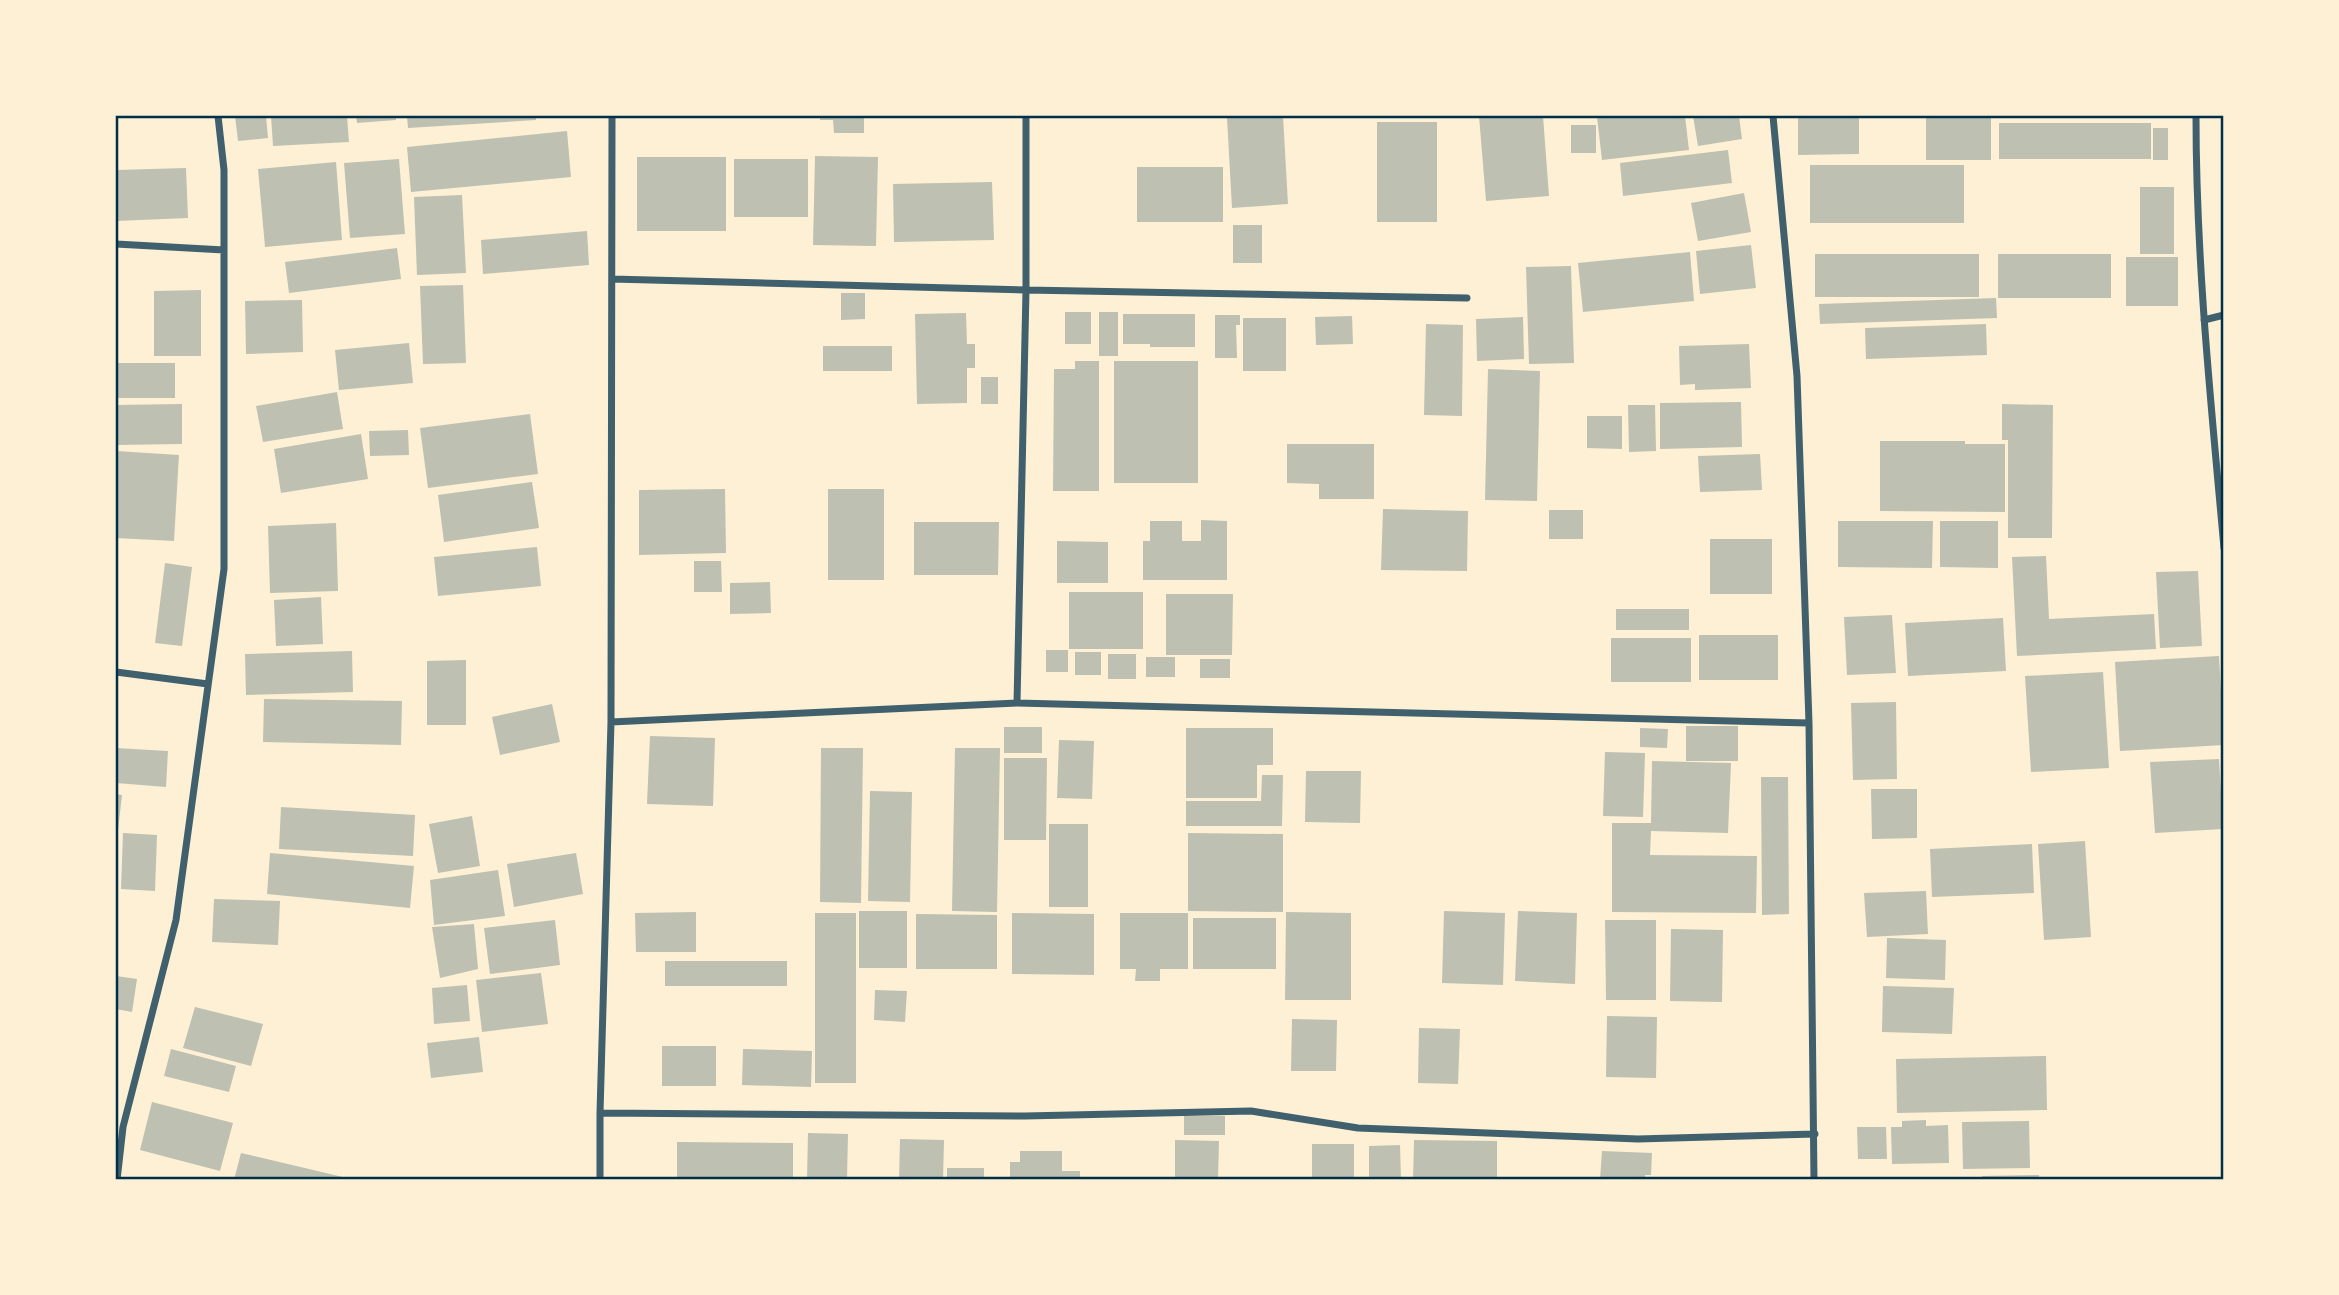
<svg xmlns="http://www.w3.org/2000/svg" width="2339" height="1295" font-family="Karla,sans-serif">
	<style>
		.building { fill: #bec0b2 }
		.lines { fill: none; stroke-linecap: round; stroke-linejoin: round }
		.minor { stroke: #3f606c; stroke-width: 7 }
		.neatline { fill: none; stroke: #003049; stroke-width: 2.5 }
	</style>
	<rect width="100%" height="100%" fill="#fdf0d5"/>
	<path class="building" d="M235,116H266L268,138L238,141Z
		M271,116H347L349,142L273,146Z
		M356,116H396V120L357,123Z
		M407,116H536V120L408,128Z
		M820,116H864V133H834L833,120H820Z
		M1283,116L1288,204L1232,208L1227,118Z
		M1479,116H1543L1549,196L1486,201Z
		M1609,116H1685L1689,150L1602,160L1597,117Z
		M1693,116H1739L1742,139L1698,146Z
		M1798,116H1859V154L1798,155Z
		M1926,116H1991V160H1926Z
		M1377,122H1437V222H1377Z
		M1999,123H2151V159H1999Z
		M1571,125H1596V153H1571Z
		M2153,128H2168V160H2153Z
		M567,131L571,177L411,192L407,147Z
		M1728,150L1732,183L1623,196L1620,163Z
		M815,156L878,157L876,246L813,245Z
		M637,157H726V231H637Z
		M399,159L405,234L350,238L344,163Z
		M734,159H808V217H734Z
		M336,162L342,240L265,247L258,169Z
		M1810,165H1964V223H1810Z
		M1137,167H1223V222H1137Z
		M186,168L188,218L116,221V170Z
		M992,182L994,240L894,242L893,184Z
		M2140,187H2174V254H2140Z
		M1744,193L1751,232L1698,241L1691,203Z
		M462,195L466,273L417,275L414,197Z
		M1233,225H1262V263H1233Z
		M587,231L589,265L483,274L481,240Z
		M1751,245L1756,288L1700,294L1696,251Z
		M397,248L401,279L289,293L285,262Z
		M1690,252L1694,301L1583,312L1578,263Z
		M1815,254H1979V297H1815Z
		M1998,254H2111V298H1998Z
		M2126,257H2178V306H2126Z
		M1571,266L1574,363L1529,364L1526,267Z
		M463,285L466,363L423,364L420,286Z
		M201,290V356H154V291Z
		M841,293H865V319L841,320Z
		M1996,298L1997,318L1820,324L1819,304Z
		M302,300L303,352L246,354L245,301Z
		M1065,312H1091V344H1065Z
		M1099,312H1118V356H1099Z
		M966,313L967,344H975V368H967V403L917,404L915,314Z
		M1123,314H1195V347H1150V344H1123Z
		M1215,315H1240V325H1236L1237,358H1215Z
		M1352,316L1353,344L1316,345L1315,317Z
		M1523,317L1524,359L1477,361L1476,319Z
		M1243,318H1286V371H1243Z
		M1426,324L1463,325L1462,416L1424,415Z
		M1986,324L1987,355L1866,359L1865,328Z
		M409,343L413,383L339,390L335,350Z
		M1749,344L1751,388L1695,390V384L1680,385L1679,346Z
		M823,346H892V371H823Z
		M1075,361H1099V491H1053L1054,369H1075Z
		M1114,361H1198V483H1114Z
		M116,363H175V398H116Z
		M1488,369L1540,371L1537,501L1485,500Z
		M981,377H998V404H981Z
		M337,392L343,429L263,442L256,406Z
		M1741,402L1742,447L1660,449V403Z
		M182,404V444L116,445V405Z
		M2002,404L2053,405L2052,538H2008V440H2002Z
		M1628,405H1655L1656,451L1629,452Z
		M530,414L538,474L428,488L420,428Z
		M1587,416H1622V449L1587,448Z
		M408,430L409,455L370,456L369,431Z
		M361,434L368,479L281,493L274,449Z
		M1880,441H1965V444H2005V512L1880,511Z
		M1287,444H1374V499H1319V484L1287,483Z
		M116,451L179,455L174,541L116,538Z
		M1760,454L1762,490L1700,492L1698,456Z
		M532,482L539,528L444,542L438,495Z
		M725,489L726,553L639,555V490Z
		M828,489H884V580H828Z
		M1383,509L1468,511L1467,571L1381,570Z
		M1549,510H1583V539H1549Z
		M1201,520L1227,521V580H1143V541H1150V521H1182V541H1201Z
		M1838,521H1933L1932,568L1838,567Z
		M1940,521H1998V568L1940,567Z
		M914,522H999L998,575H914Z
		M336,523L338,591L270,593L268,526Z
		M1710,539H1772V594H1710Z
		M1057,541L1108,542V583H1057Z
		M537,547L541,586L438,596L434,557Z
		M2046,556L2049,619L2154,614L2156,649L2017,656L2012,557Z
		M694,561H721L722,592H694Z
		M165,563L192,567L182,646L155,643Z
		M2198,571L2202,646L2160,648L2156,572Z
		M770,582L771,613L730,614V583Z
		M1069,592H1143V649H1069Z
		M1166,594H1233L1232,655H1166Z
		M321,597L323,644L276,646L274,600Z
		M1616,609H1689V630H1616Z
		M1892,615L1896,673L1847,675L1844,617Z
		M2003,618L2006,671L1908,676L1905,623Z
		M1699,635H1778V680H1699Z
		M1611,638H1691V682H1611Z
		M1046,650H1068V672H1046Z
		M352,651L353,692L246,695L245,654Z
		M1075,652H1101V675H1075Z
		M1108,654H1136V679H1108Z
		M2219,656L2224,745L2120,751L2115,662Z
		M1146,657H1175V677H1146Z
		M1200,659H1230V678H1200Z
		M466,660V725H427V661Z
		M2103,672L2109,768L2031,772L2025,676Z
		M264,699L402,701L401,745L263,742Z
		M1896,702L1897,779L1853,780L1851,703Z
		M552,704L560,742L500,755L492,717Z
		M1686,726H1738V761H1686Z
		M1004,727H1042V753H1004Z
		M1186,728H1273V765H1257V798H1186Z
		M1640,728L1668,729L1667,748L1640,747Z
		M650,736L715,738L713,806L647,804Z
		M1059,740L1094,741L1092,799L1057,798Z
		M116,748L168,751L166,787L116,783Z
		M821,748H863L861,903L820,902Z
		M955,748H1000L997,912L952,911Z
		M1605,752L1645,753L1643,817L1603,816Z
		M1004,758H1047L1046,840H1004Z
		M2219,759L2223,829L2155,833L2150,762Z
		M1652,761L1731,763L1728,833L1651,831L1650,855L1757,856L1756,913L1612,912V823H1651Z
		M1306,771H1361L1360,823L1305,822Z
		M1262,775H1283L1282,826H1186V801H1261Z
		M1761,777H1788L1789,914L1762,915Z
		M1871,789H1917V838L1872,839Z
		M870,791L912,792L910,902L868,901Z
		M116,794L122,795L117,839H116Z
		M281,807L415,815L413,856L279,849Z
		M472,816L480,866L438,873L429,824Z
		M1049,824H1088V907H1049Z
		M123,833L157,835L155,891L121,889Z
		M1188,833L1283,834V912L1188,911Z
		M2085,841L2091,937L2044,940L2038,844Z
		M2032,844L2034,893L1932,897L1930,849Z
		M270,853L414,866L410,908L267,894Z
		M576,853L583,894L514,907L507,864Z
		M498,870L505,916L434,925L430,880Z
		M1926,891L1928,934L1867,937L1864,893Z
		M214,899L280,901L278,945L212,942Z
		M859,911H907V968H859Z
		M1444,911L1505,913L1503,985L1442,983Z
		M1518,911L1577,913L1575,984L1515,981Z
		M696,912V952H636L635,913Z
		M1286,912L1351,913V1000H1285Z
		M815,913H856V1083H815Z
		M1012,913L1094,914V975L1012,974Z
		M1120,913H1188V969H1160V981H1135L1136,969H1120Z
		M916,914L997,915V969H916Z
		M1193,918H1276V969H1193Z
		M555,920L560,965L490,974L484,928Z
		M1605,920H1656V1000H1606Z
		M474,924L478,969L440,978L432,927Z
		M1671,929L1723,930L1722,1002L1670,1001Z
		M1887,938L1946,940L1945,980L1886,978Z
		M665,961H787V986H665Z
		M541,973L548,1024L482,1032L476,980Z
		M116,976L137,979L132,1012L116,1009Z
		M467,985L470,1021L434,1024L432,988Z
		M1883,986L1954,988L1952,1034L1882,1032Z
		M875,990L907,991L905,1022L874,1020Z
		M195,1007L263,1024L251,1066L183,1048Z
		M1607,1016L1657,1017L1656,1078L1606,1077Z
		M1292,1019L1337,1020L1336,1071H1291Z
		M1419,1028L1460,1029L1458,1084L1418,1083Z
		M479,1037L483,1072L431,1078L427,1043Z
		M662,1046H716V1086H662Z
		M171,1049L236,1066L229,1092L164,1076Z
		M743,1049L812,1051L811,1087L742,1085Z
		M2046,1056L2047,1110L1897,1113L1896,1059Z
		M152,1102L233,1123L220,1171L140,1150Z
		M1184,1116H1225V1135H1184Z
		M1926,1120V1126L1948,1125L1949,1163L1892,1164L1891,1127H1902V1121Z
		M2029,1121L2030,1168L1963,1169L1962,1122Z
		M1857,1127H1886L1887,1159H1858Z
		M808,1133L848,1134L847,1180H807Z
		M900,1139L944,1140L943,1180H899Z
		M1175,1140L1219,1141L1218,1180H1175Z
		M1414,1140L1497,1141V1180H1413Z
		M677,1142L793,1143V1180H677Z
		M1312,1144H1354V1180H1312Z
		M1400,1145L1401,1180H1369V1146Z
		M1020,1151H1062V1171H1080V1180H1010V1162H1020Z
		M1602,1151L1652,1153L1651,1175H1645V1180H1600Z
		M241,1153L347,1178V1180H234Z
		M947,1168H984V1180H947Z
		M2039,1175V1180H1982V1176Z"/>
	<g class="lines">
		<path class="minor" d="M1773,116L1797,376L1809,723L1814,1180
			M2196,116C2196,260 2211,404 2224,548
			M116,244L224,250
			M612,279L1026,290L1467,298
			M2204,320L2224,315
			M116,672L208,684
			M1017,703L1026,290V116
			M611,722L1017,703L1809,723
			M600,1113L1025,1116L1251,1111L1358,1128L1638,1139L1815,1134
			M117,1180L123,1127L176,920L224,569V170L218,116
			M600,1180V1113L611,722L612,116"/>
	</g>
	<rect width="2339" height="1295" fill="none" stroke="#fdf0d5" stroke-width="234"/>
	<rect x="117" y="117" width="2105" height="1061" class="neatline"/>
</svg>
